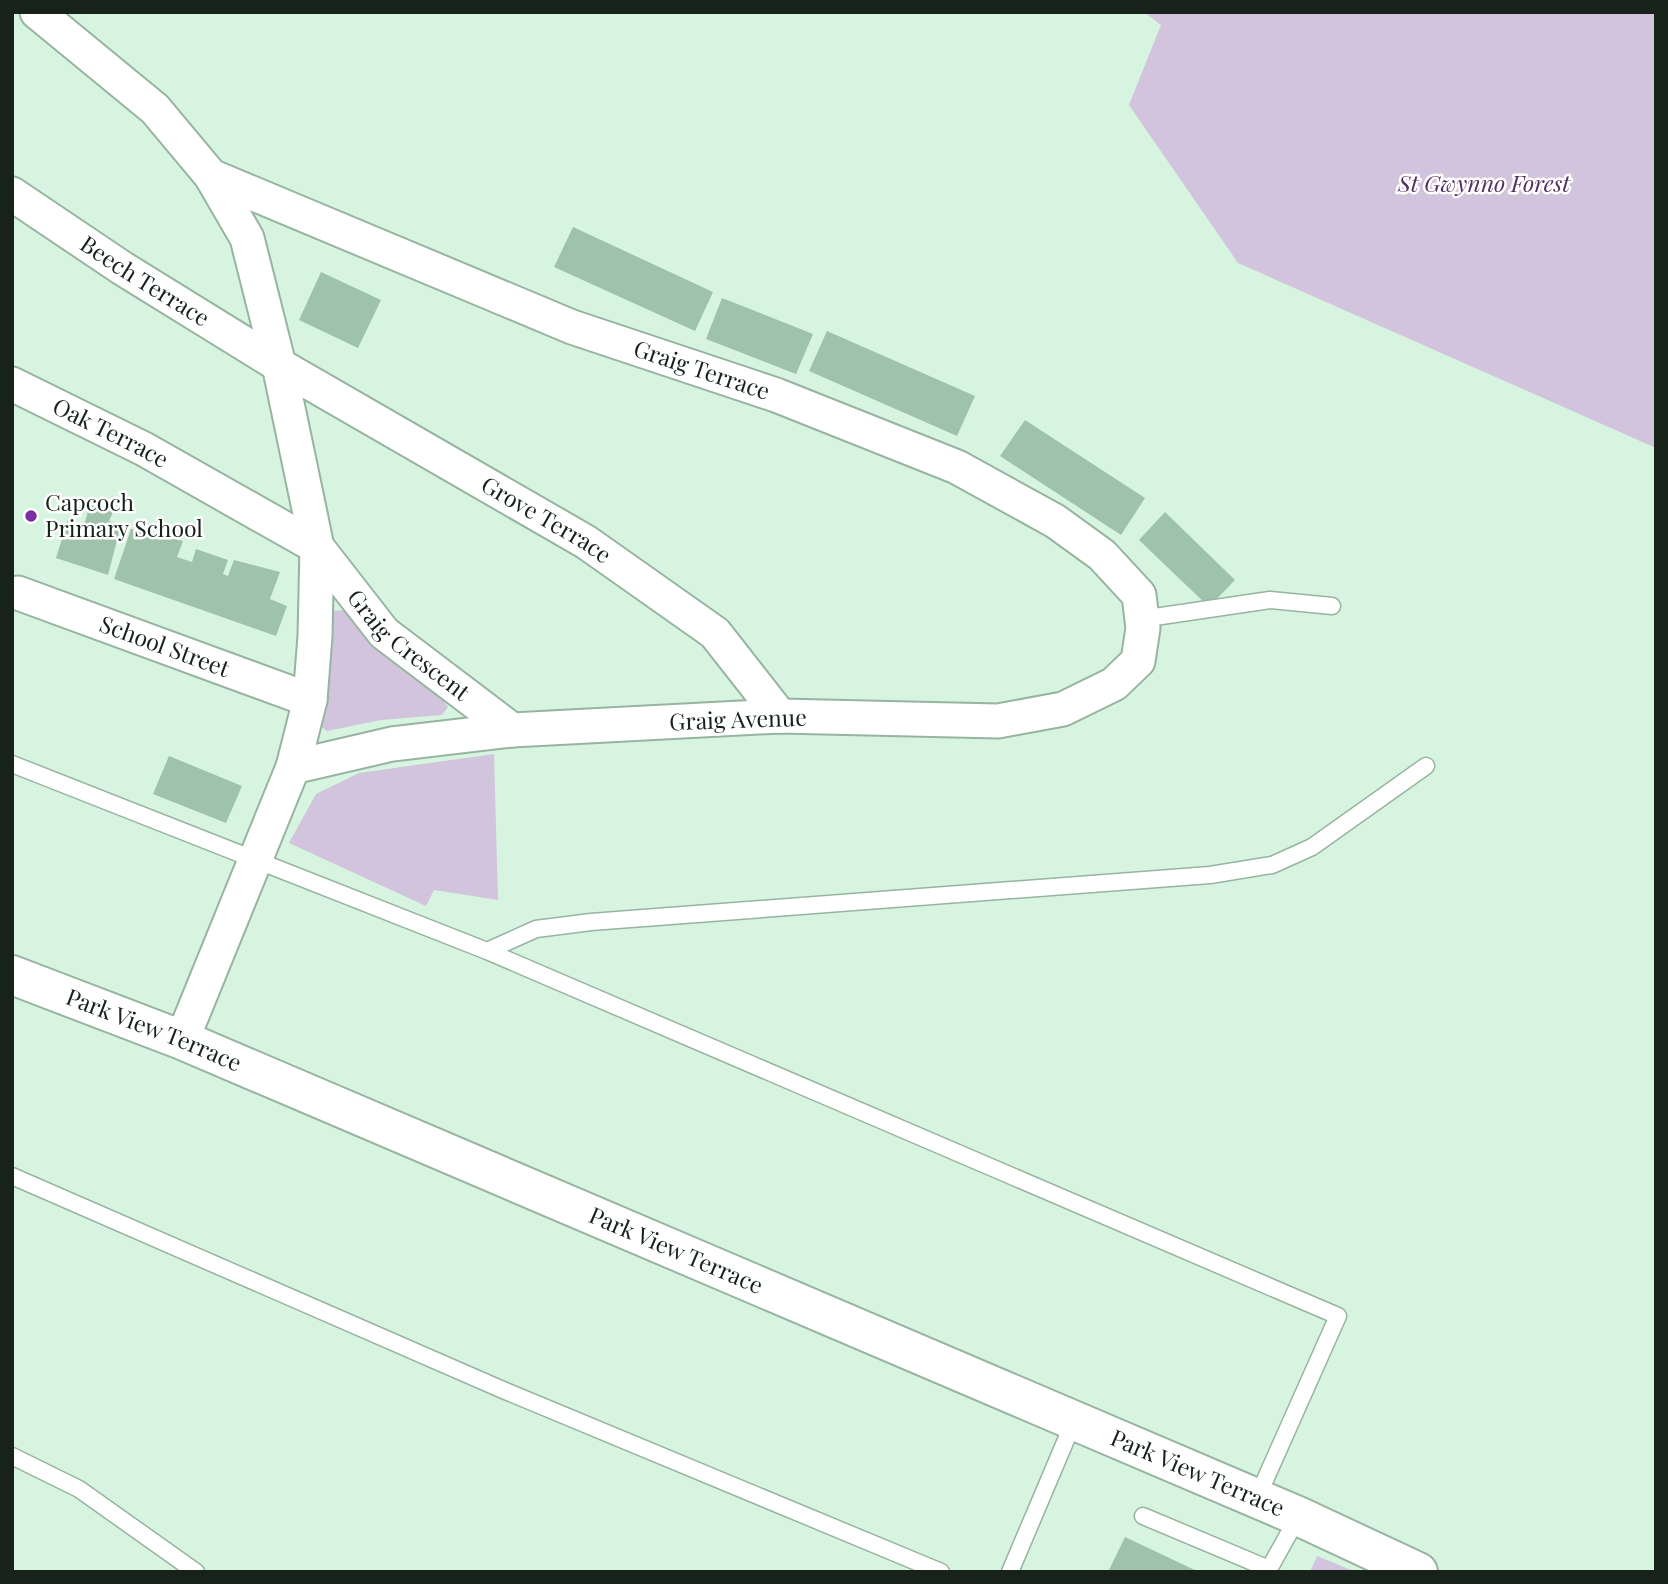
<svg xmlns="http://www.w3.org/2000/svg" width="1668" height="1584" font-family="'Playfair Display',serif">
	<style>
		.green { fill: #d2c4dc }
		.building { fill: #9ec3aa }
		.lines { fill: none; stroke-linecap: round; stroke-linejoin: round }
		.service-casing { stroke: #97b4a0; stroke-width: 19 }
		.minor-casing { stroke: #97b4a0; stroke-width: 37 }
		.secondary-casing { stroke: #97b4a0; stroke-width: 42 }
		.service { stroke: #fff; stroke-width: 16 }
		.minor { stroke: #fff; stroke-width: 33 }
		.secondary { stroke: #fff; stroke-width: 38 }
		.poi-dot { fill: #7a2fa2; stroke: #fff; stroke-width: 2.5 }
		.labels { text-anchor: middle; stroke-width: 5; stroke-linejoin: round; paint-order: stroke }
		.park-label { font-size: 23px; font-style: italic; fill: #4e3260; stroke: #fff }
		.street-label { font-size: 23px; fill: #17221b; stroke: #fff }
		.poi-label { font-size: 23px; fill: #17221b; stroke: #fff; text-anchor: start }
	</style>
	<rect width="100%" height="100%" fill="#d6f4df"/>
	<path class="green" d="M1144,12H1656V448L1238,263L1129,105L1161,25Z
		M344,610L379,652L443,700L448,707L442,715L381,720L327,731L320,726L331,611Z
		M494,754L498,900L434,890L426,906L289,843L316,794L359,773Z
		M1317,1556L1356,1572H1310Z"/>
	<path class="building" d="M573,227L713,292L695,331L554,267Z
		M321,272L381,300L358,348L299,320Z
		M722,298L813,334L796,374L706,339Z
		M827,331L975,396L957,436L809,371Z
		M1025,420L1145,498L1121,535L1000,456Z
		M90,505L113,512L109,521L121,525L108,575L56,558L68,520L84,525Z
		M1165,512L1235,580L1209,607L1139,540Z
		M131,529L183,541L177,557L192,562L196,549L228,560L223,574L228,576L234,560L280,572L270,599L287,606L276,636L114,579Z
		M169,756L242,786L226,823L153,794Z
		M1125,1537L1199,1572H1108Z"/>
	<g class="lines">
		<g class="service-casing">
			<path id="service" d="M1141,619L1270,600L1332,606
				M12,764L487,951L1338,1316L1257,1498
				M487,951L536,929L591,922L1210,875L1272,865L1312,847L1426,766
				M12,1176L503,1390L941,1572
				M12,1456L79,1489L196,1572
				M1143,1516L1269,1569L1298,1517
				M1010,1572L1074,1421"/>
		</g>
		<g class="minor-casing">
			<g id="minor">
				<path d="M37,12L155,109L211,176L247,238L279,365L317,547L315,636L310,700L293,767L182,1040"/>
				<path id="s1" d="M211,176L572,327L776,395L957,467L1055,521L1102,555L1139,595L1143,628L1138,661L1114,684L1063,709L998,721L780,716L512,730L392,744L293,767"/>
				<path id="s2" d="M12,194L122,268L279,365L586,542L715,633L780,716"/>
				<path id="s3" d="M12,384L144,449L317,547L384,633L512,730"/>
				<path id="s4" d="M18,593L310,700"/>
			</g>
		</g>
		<g class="secondary-casing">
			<g id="secondary">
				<path id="s5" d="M12,975L182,1040L1298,1516L1418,1572"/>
			</g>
		</g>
		<use href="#service" class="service"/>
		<use href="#minor" class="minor"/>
		<use href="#secondary" class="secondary"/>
	</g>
	<circle class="poi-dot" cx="31" cy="516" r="7"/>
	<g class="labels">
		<g class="park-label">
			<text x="1484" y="192">St Gwynno Forest</text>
		</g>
		<g class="street-label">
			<text dy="8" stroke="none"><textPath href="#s2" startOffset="159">Beech Terrace</textPath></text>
			<text dy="8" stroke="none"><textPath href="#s1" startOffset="528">Graig Terrace</textPath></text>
			<text dy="8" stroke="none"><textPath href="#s3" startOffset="110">Oak Terrace</textPath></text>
			<text dy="8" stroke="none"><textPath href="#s2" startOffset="626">Grove Terrace</textPath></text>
			<text dy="8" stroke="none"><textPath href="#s3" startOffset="481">Graig Crescent</textPath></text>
			<text dy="8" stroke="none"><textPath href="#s4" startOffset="156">School Street</textPath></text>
			<text transform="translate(738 720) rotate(-2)" y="8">Graig Avenue</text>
			<text dy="8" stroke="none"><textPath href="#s5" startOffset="152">Park View Terrace</textPath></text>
			<text dy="8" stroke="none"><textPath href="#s5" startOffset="719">Park View Terrace</textPath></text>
			<text dy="8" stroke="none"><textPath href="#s5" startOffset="1286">Park View Terrace</textPath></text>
		</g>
		<g class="poi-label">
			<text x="45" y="511">Capcoch<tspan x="45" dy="26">Primary School</tspan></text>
		</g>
	</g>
	<rect width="1668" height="1584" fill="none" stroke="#17221b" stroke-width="28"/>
</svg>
